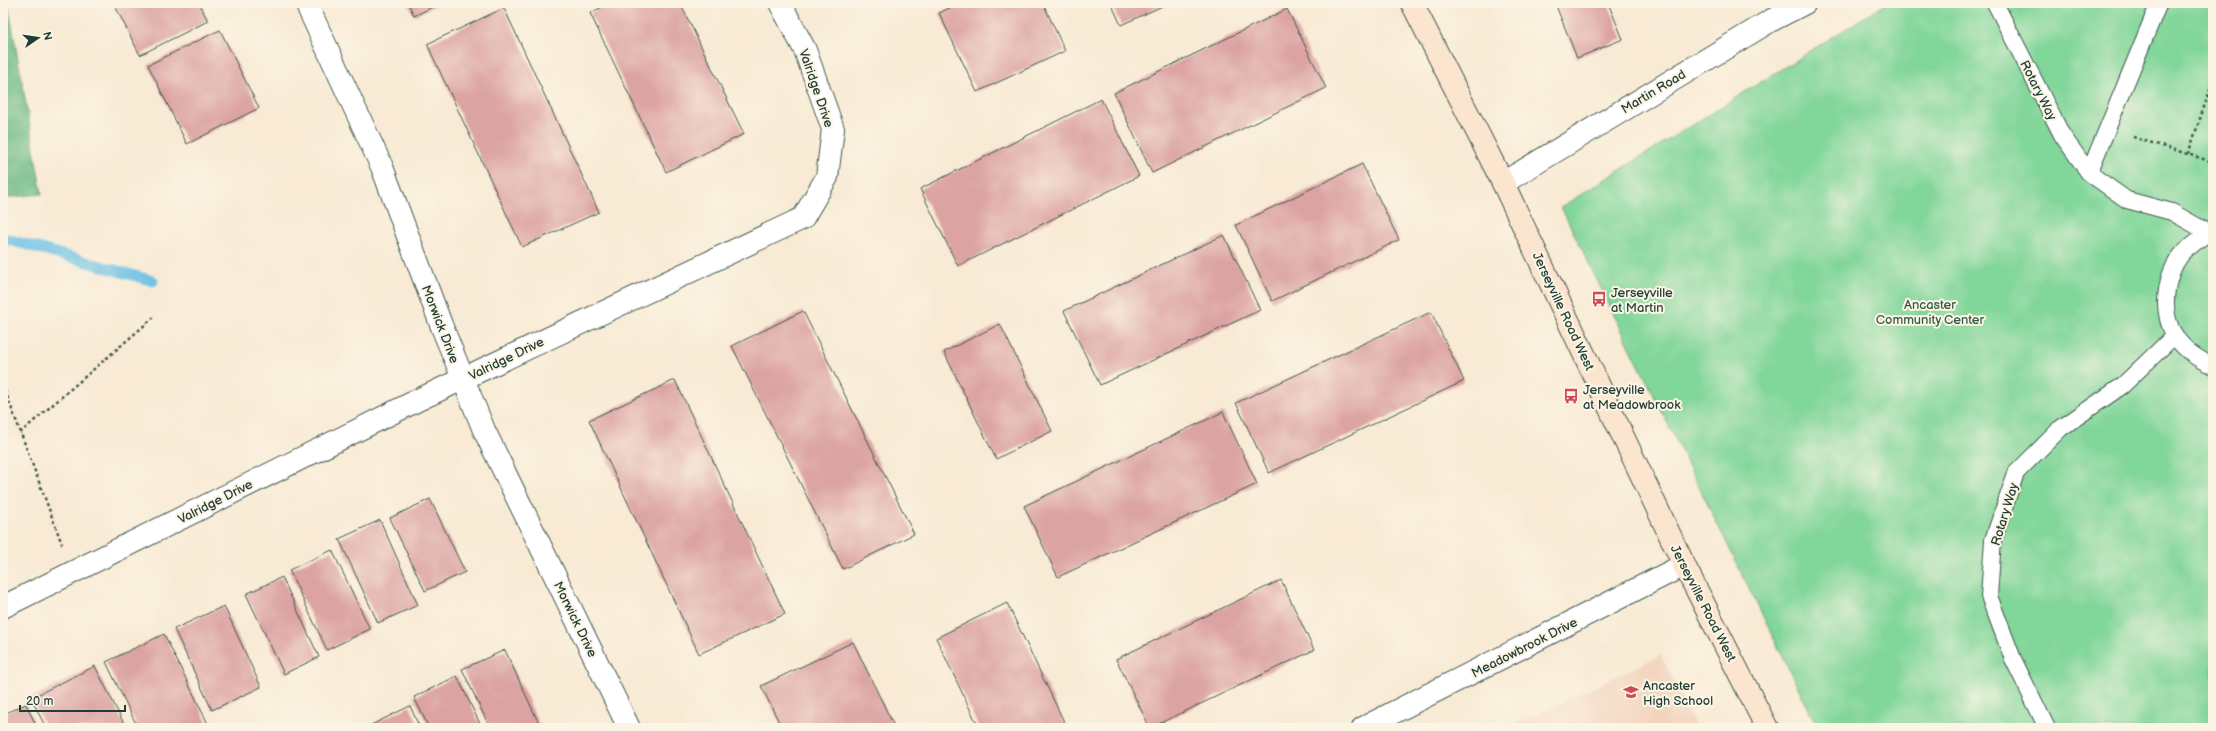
<svg xmlns="http://www.w3.org/2000/svg" width="2216" height="731" font-family="'Balsamiq Sans',sans-serif">
	<style>
		.built { fill: #f2d4be }
		.green { fill: #81d69a; stroke: #508a67 }
		.forest { fill: #68b782; stroke: #447a5b }
		.lines { fill: none; stroke-linecap: round; stroke-linejoin: round }
		.stream { stroke: #67bfe5; stroke-width: 11 }
		.building { fill: #dba3a2 }
		.service-casing { stroke: #40574c; stroke-width: 18 }
		.minor-casing { stroke: #40574c; stroke-width: 24 }
		.tertiary-casing { stroke: #40574c; stroke-width: 24 }
		.secondary-casing { stroke: #40574c; stroke-width: 24 }
		.path { stroke: #40574c; stroke-width: 2.5; stroke-dasharray: 3 3; stroke-linecap: butt }
		.service { stroke: #fff; stroke-width: 16 }
		.minor { stroke: #fff; stroke-width: 22 }
		.tertiary { stroke: #fff; stroke-width: 22 }
		.secondary { stroke: #fce5cf; stroke-width: 22 }
		.labels { text-anchor: middle; stroke-width: 4; stroke-linejoin: round; paint-order: stroke }
		.street-label { font-size: 13px; fill: #1f3d34; stroke: #fcf5e5 }
		.poi-label { font-size: 13px; fill: #1f3d34; stroke: #fcf5e5; text-anchor: start }
		.park-label { font-size: 13px; fill: #335c48; stroke: #fcf5e5 }
	</style>
	<rect width="100%" height="100%" fill="#fcf5e5"/>
	<filter id="ink" filterUnits="userSpaceOnUse"><feTurbulence type="fractalNoise" baseFrequency=".025" numOctaves="2"/><feDisplacementMap in="SourceGraphic" scale="8" xChannelSelector="R" yChannelSelector="G"/><feConvolveMatrix kernelMatrix="1 2 1 2 8 2 1 2 1" color-interpolation-filters="sRGB"/></filter>
	<filter id="wash" filterUnits="userSpaceOnUse"><feTurbulence type="fractalNoise" baseFrequency=".012" numOctaves="4" result="noise"/><feDisplacementMap in="SourceGraphic" scale="16" xChannelSelector="R" yChannelSelector="G"/><feGaussianBlur stdDeviation="0.9" result="paint"/><feColorMatrix in="noise" values="0 0 0 0 0 0 0 0 0 0 0 0 0 0 0 0 0 1.4 0 .05"/><feComposite in="paint" operator="in"/></filter>
	<g filter="url(#wash)">
		<rect width="100%" height="100%" fill="#f8ead4"/>
		<path class="built" d="M1661,655L1696,728H1508Z"/>
		<path class="green" d="M1887,3H2213V728H1818L1561,207Z"/>
		<path class="forest" d="M3,3H8L42,194L3,198Z"/>
		<g class="lines">
			<path class="stream" d="M3,238L153,281"/>
		</g>
		<g id="blocks">
			<path class="building" d="M126,3H199L208,21L140,55L116,8Z
				M408,3H441L414,16Z
				M611,3H680L744,134L666,172L590,13Z
				M960,3H1043L1065,51L977,92L939,13Z
				M1111,3H1169L1121,25Z
				M1555,3H1608L1623,39L1577,58Z
				M504,8L599,212L522,247L427,44Z
				M1287,9L1326,88L1152,173L1114,93Z
				M220,30L259,108L187,144L148,65Z
				M1101,99L1139,176L958,266L920,189Z
				M1362,164L1399,240L1272,301L1236,225Z
				M1224,235L1260,310L1100,385L1064,311Z
				M803,311L914,534L843,569L732,346Z
				M1431,312L1464,381L1269,473L1236,403Z
				M1000,324L1052,431L996,459L944,352Z
				M675,380L785,614L699,654L589,420Z
				M1223,412L1257,484L1058,577L1024,506Z
				M430,499L465,572L425,591L390,518Z
				M380,520L418,605L378,623L339,539Z
				M332,550L370,629L327,650L289,570Z
				M282,577L319,657L284,674L246,594Z
				M1281,580L1314,650L1150,728L1116,659Z
				M1007,603L1067,728H979L936,638Z
				M224,606L261,687L212,710L174,629Z
				M164,634L210,728H138L106,662Z
				M853,642L895,728H782L761,686Z
				M505,650L541,728H490L462,669Z
				M95,666L126,728H46L31,698Z
				M457,676L482,728H429L414,697Z
				M26,704L37,728H3V714Z
				M410,706L420,728H365Z"/>
		</g>
	</g>
	<g filter="url(#ink)">
		<use href="#blocks" fill-opacity="0" stroke="#40574c" stroke-width="1"/>
		<g class="lines">
			<g class="service-casing">
				<path id="service" d="M1995,3L2062,135L2089,173L2127,200L2172,212L2209,233
					M2089,173L2159,3
					M2213,232C2205,233 2199,240 2192,245C2166,263 2158,309 2175,336C2185,351 2198,359 2213,366
					M2047,728L2013,659L1989,596L1993,540L2016,473L2061,428L2122,386L2175,335"/>
			</g>
			<g class="minor-casing">
				<path id="minor" d="M306,3L382,167L442,327L484,430L629,728
					M1503,183L1770,21L1805,3
					M3,607L418,400L803,218L827,177L833,129L805,50L780,3"/>
			</g>
			<g class="tertiary-casing">
				<path id="tertiary" d="M1363,728L1684,565"/>
			</g>
			<g class="secondary-casing">
				<path id="secondary" d="M1412,3L1503,183L1684,565L1767,728"/>
			</g>
			<path class="path" d="M2133,137L2213,162
				M2188,154L2213,81
				M3,385L62,544
				M20,433L154,317"/>
			<use href="#service" class="service"/>
			<use href="#minor" class="minor"/>
			<use href="#tertiary" class="tertiary"/>
			<use href="#secondary" class="secondary"/>
		</g>
	</g>
	<defs>
		<g id="bus-bare" transform="scale(1.2)"><path d="M-5-6H5V4H4V6H2V4H-2V6H-4V4H-5ZM-3.5-4V0h7V-4ZM-3.5 1.2v1.5H-2V1.2ZM2 1.2v1.5H3.5V1.2Z" fill="#d1495b" stroke="#fcf5e5" stroke-width="2.5" paint-order="stroke"/></g>
		<g id="school-bare" transform="scale(1.2)"><path d="M0-5L7-2L0 1L-7-2ZM-4 1L0 2.5L4 1V4Q0 6-4 4Z" fill="#d1495b" stroke="#fcf5e5" stroke-width="2.5" paint-order="stroke"/></g>
	</defs>
	<g fill-rule="evenodd">
		<use href="#bus-bare" x="1599" y="299"/>
		<use href="#bus-bare" x="1571" y="396"/>
		<use href="#school-bare" x="1631" y="692"/>
	</g>
	<g class="labels">
		<g class="street-label">
			<text transform="translate(817 88) rotate(71)" y="5">Valridge Drive</text>
			<text transform="translate(2039 90) rotate(63)" y="5">Rotary Way</text>
			<text transform="translate(1653 91) rotate(-31)" y="5">Martin Road</text>
			<text transform="translate(1564 311) rotate(65)" y="5">Jerseyville Road West</text>
			<text transform="translate(441 324) rotate(69)" y="5">Morwick Drive</text>
			<text transform="translate(506 358) rotate(-26)" y="5">Valridge Drive</text>
			<text transform="translate(215 501) rotate(-27)" y="5">Valridge Drive</text>
			<text transform="translate(2004 514) rotate(-73)" y="5">Rotary Way</text>
			<text transform="translate(1704 603) rotate(63)" y="5">Jerseyville Road West</text>
			<text transform="translate(576 619) rotate(64)" y="5">Morwick Drive</text>
			<text transform="translate(1524 647) rotate(-27)" y="5">Meadowbrook Drive</text>
		</g>
		<g class="poi-label">
			<text x="1611" y="297">Jerseyville<tspan x="1611" dy="15">at Martin</tspan></text>
			<text x="1583" y="394">Jerseyville<tspan x="1583" dy="15">at Meadowbrook</tspan></text>
			<text x="1643" y="690">Ancaster<tspan x="1643" dy="15">High School</tspan></text>
		</g>
		<g class="park-label">
			<text x="1930" y="309">Ancaster<tspan x="1930" dy="15">Community Center</tspan></text>
		</g>
	</g>
	<rect width="2216" height="731" fill="none" stroke="#fcf5e5" stroke-width="16"/>
	<g transform="translate(38 38) rotate(77)" stroke="#fcf5e5" stroke-width="3" paint-order="stroke">
	<path d="M0-3L7 15L0 10L-7 15Z" fill="#1f3d34"/>
	<text y="-6" font-size="11" font-weight="bold" text-anchor="middle" fill="#1f3d34">N</text>
	</g>
	<path d="M20 705v6h105v-6" fill="none" stroke="#1f3d34" stroke-width="2"/>
	<text x="26" y="705" font-size="12" fill="#1f3d34" stroke="#fcf5e5" stroke-width="3" paint-order="stroke">20 m</text>
</svg>
